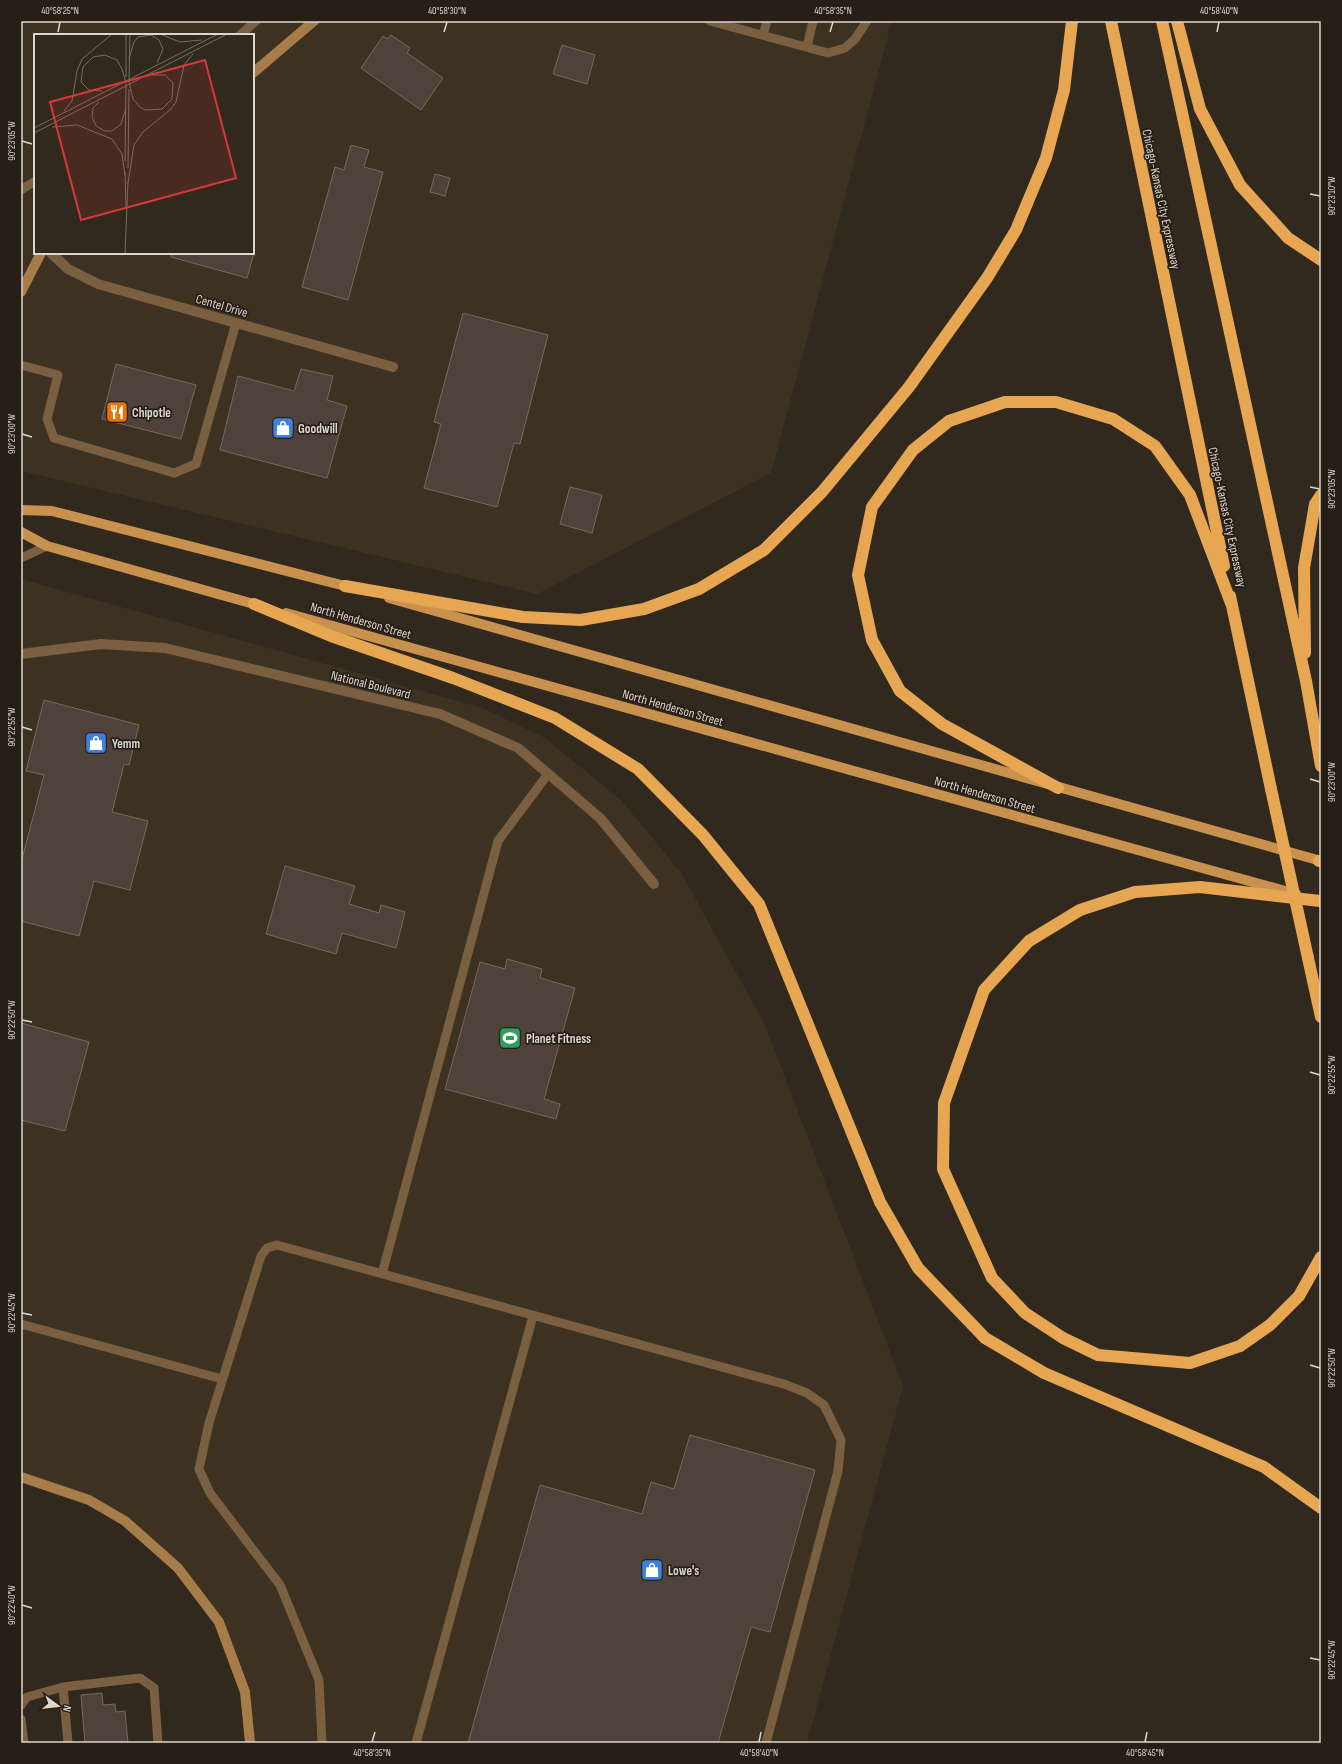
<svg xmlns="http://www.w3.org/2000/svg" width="1342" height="1764" font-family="'Sofia Sans Condensed',sans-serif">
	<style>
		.built { fill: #3d3122; fill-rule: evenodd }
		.building { fill: #4f423b; stroke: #786961 }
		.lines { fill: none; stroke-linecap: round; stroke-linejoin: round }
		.lane { stroke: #7a5f40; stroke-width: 9 }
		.street { stroke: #7a5f40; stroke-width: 10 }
		.secondary { stroke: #a67c49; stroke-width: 10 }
		.primary { stroke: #c8924e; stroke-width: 10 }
		.highway { stroke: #e7a652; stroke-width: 12 }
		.highway-bridge { stroke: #e7a652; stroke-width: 12 }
		.ticks { fill: none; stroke: #dcd6d0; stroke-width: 1.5 }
		.labels { text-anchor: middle; stroke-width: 3.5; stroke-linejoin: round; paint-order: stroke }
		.street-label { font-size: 13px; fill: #dcd6d0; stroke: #271f15 }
		.poi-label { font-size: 13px; font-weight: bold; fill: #dcd6d0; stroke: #271f15; text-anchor: start }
		.inset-road { fill: none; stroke: #756e65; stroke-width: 1 }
		.view { fill: #d73939; fill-opacity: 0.15; stroke: #d73939; stroke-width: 2 }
		.inset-edge { fill: none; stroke: #dcd6d0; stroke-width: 2 }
		.neatline { fill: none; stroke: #dcd6d0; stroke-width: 1.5 }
		.ticks-label { font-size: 10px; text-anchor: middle; fill: #dcd6d0 }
	</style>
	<rect width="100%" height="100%" fill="#31291e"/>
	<path class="built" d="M21,21H892L771,473L537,594L21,471ZM35,35H253V253H35Z
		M21,579L483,708L545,738L622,801L682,874L765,1025L903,1386L807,1743H250L245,1692L219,1622L178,1568L125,1521L89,1500L21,1477Z"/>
	<path class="building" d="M391,35L410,48L407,53L443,78L421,110L361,68L383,36L388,39Z
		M562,45L595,55L587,84L553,74Z
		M351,145L369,150L364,167L383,172L348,300L302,287L335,167L344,170Z
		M435,174L450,178L445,196L430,192Z
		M171,253H254L247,278L171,257Z
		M463,313L548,335L520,444L514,443L497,507L424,488L441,424L434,422Z
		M116,364L196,385L181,439L102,419Z
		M301,369L333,376L327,400L347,406L327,478L220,450L238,376L294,391Z
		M570,487L602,495L592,533L560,524Z
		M44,700L139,725L129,765L124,764L112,812L148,821L130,890L94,881L79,936L21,921V863L44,775L26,771Z
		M285,866L355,886L349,904L379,913L381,905L405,912L396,948L342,933L336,954L266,934Z
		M507,959L542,969L540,978L575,988L544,1099L560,1104L556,1119L445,1089L480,962L505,969Z
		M21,1023L89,1042L65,1131L21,1120Z
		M690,1435L815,1470L770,1632L751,1627L718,1743H468L540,1485L642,1514L651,1482L674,1489Z
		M102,1693L103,1705L115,1704L116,1712L125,1711L128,1743H85L81,1695Z"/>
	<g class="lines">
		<path class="lane" d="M710,21L828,53L845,48L855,39L867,21
			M240,35L256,21
			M763,35L767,21
			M807,47L813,21
			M21,190L35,181
			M21,365L58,375L47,419L54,438L174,473L196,464L236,323
			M21,558L47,546
			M382,1274L498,841L548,774
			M21,1324L222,1379
			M63,1687L68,1743
			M21,1705L27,1697L63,1687L140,1678L154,1688L158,1743
			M21,1719L24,1743
			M322,1743L319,1680L280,1585L210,1493L199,1469L209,1423L261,1256L267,1248L277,1245L784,1384L807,1393L824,1405L841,1440L838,1471L766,1743
			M416,1743L533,1316"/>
		<path class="street" d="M51,253L68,269L98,284L393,367
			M21,654L101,644L165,648L440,714L518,748L600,818L654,884"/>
		<path class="secondary" d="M253,73L314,21
			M21,292L41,253
			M21,1477L89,1500L125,1521L178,1568L219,1622L245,1692L250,1743"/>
		<path class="primary" d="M21,510L52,511L353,588
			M21,532L47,546L261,606
			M389,598L1321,861
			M286,613L1296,894"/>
		<path class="highway" d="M1111,21L1224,566
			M1162,21L1306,681L1321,766
			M1177,21L1200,109L1240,185L1288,238L1321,260
			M345,586L523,617L581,620L644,609L699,589L764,550L822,492L909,387L987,278L1016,230L1046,158L1064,90L1072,21
			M1230,596L1271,789
			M254,604L331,636L453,678L555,718L638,769L703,835L759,904L880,1202L918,1268L985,1338L1044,1373L1264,1467L1321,1508
			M1305,653L1304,568L1315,504L1321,495
			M1058,788L942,724L900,691L872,640L858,575L872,507L913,450L949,421L1005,402H1056L1113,419L1155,446L1190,495L1231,603
			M1319,861H1321
			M1320,901L1200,887L1135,892L1080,910L1029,941L984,990L944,1103L943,1169L992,1278L1025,1313L1063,1338L1098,1355L1190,1363L1240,1346L1270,1325L1299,1296L1321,1257
			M1308,958L1321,1017"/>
		<path class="highway-bridge" d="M1271,789L1308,958"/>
	</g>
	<path class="ticks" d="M58,32L60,22M444,32L447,22M830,32L833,22M1217,32L1219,22M22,141L32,144M1310,194L1320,196M22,434L32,437M1310,487L1320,489M22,727L32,730M1310,779L1320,782M22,1020L32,1022M1310,1072L1320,1075M22,1313L32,1315M1310,1365L1320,1368M22,1605L32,1608M1310,1658L1320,1660M372,1742L375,1732M759,1742L761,1732M1145,1742L1147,1732"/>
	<defs>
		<g id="restaurant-square" transform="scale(1.15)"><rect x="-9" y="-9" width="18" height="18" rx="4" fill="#e8710a" stroke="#271f15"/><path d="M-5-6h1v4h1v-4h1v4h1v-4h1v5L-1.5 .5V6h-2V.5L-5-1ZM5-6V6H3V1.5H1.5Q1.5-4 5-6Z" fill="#fff"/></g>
		<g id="shop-square" transform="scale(1.15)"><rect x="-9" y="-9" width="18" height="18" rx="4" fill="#3f7fe0" stroke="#271f15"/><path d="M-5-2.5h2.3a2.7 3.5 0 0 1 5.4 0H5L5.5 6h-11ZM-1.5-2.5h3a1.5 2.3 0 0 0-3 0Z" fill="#fff"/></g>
		<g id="stadium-square" transform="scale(1.15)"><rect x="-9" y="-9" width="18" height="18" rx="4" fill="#2e9e5b" stroke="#271f15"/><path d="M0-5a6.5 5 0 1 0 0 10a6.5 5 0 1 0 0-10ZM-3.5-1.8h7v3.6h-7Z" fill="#fff"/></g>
	</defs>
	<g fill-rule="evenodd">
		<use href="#restaurant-square" x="117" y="412"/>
		<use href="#shop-square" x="283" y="428"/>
		<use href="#shop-square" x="96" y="743"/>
		<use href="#stadium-square" x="510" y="1038"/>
		<use href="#shop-square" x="652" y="1570"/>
	</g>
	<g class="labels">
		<g class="street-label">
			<text transform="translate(1162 199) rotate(78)" y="5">Chicago-Kansas City Expressway</text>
			<text transform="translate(222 305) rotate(16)" y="5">Centel Drive</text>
			<text transform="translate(1228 517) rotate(78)" y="5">Chicago-Kansas City Expressway</text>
			<text transform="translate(361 620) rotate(16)" y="5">North Henderson Street</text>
			<text transform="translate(371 684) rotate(14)" y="5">National Boulevard</text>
			<text transform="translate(673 707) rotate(16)" y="5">North Henderson Street</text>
			<text transform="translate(985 794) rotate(16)" y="5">North Henderson Street</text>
		</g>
		<g class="poi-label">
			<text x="132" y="417">Chipotle</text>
			<text x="298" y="433">Goodwill</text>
			<text x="112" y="748">Yemm</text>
			<text x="526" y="1043">Planet Fitness</text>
			<text x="668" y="1575">Lowe's</text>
		</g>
	</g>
	<g transform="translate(34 34)">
		<rect width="220" height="220" fill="#31291e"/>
		<path class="inset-road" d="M126,0L146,8L168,6M95,25L100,8L104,3L117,1L125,6L129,15L123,29M92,43V0M95,48L96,0M95,48L99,65L106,73L111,76L128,75L138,65L139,49L131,41H118M68,57L55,56L47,48L49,33L59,23L71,21L83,26L88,35L92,49M65,68L59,74L58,83L62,92L71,97H78L87,90L92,74M30,77L38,67L43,37L48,25L78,0M18,93L43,91L78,105L88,120L91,141M0,94L184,0M0,99L193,0M91,127L92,50M94,134L95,55M91,138L92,173M94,149L100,111L109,98L137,75L142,68L150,31L159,20M91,220L94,147"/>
		<path class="view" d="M171,26L202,144L47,186L16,68Z"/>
		<rect width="220" height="220" class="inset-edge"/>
	</g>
	<rect width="1342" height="1764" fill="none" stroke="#271f15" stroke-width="44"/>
	<g transform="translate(58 1706) rotate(105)" stroke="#271f15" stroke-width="3" paint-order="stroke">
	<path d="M0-3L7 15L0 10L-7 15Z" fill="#dcd6d0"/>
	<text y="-6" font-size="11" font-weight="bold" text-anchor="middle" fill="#dcd6d0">N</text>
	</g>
	<rect x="22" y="22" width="1298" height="1720" class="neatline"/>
	<g class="ticks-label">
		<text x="60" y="14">40°58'25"N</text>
		<text x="447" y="14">40°58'30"N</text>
		<text x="833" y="14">40°58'35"N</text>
		<text x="1219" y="14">40°58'40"N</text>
		<text transform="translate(11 141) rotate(-90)" y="4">90°23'05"W</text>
		<text transform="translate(1331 196) rotate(-90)" y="4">90°23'10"W</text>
		<text transform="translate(11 434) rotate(-90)" y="4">90°23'00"W</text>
		<text transform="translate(1331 489) rotate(-90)" y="4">90°23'05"W</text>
		<text transform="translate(11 727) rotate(-90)" y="4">90°22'55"W</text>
		<text transform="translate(1331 782) rotate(-90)" y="4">90°23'00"W</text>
		<text transform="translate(11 1020) rotate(-90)" y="4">90°22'50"W</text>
		<text transform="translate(1331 1075) rotate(-90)" y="4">90°22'55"W</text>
		<text transform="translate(11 1313) rotate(-90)" y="4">90°22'45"W</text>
		<text transform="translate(1331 1368) rotate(-90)" y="4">90°22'50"W</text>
		<text transform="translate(11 1605) rotate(-90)" y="4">90°22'40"W</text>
		<text transform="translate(1331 1660) rotate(-90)" y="4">90°22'45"W</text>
		<text x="372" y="1756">40°58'35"N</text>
		<text x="759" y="1756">40°58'40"N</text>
		<text x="1145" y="1756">40°58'45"N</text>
	</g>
</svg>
